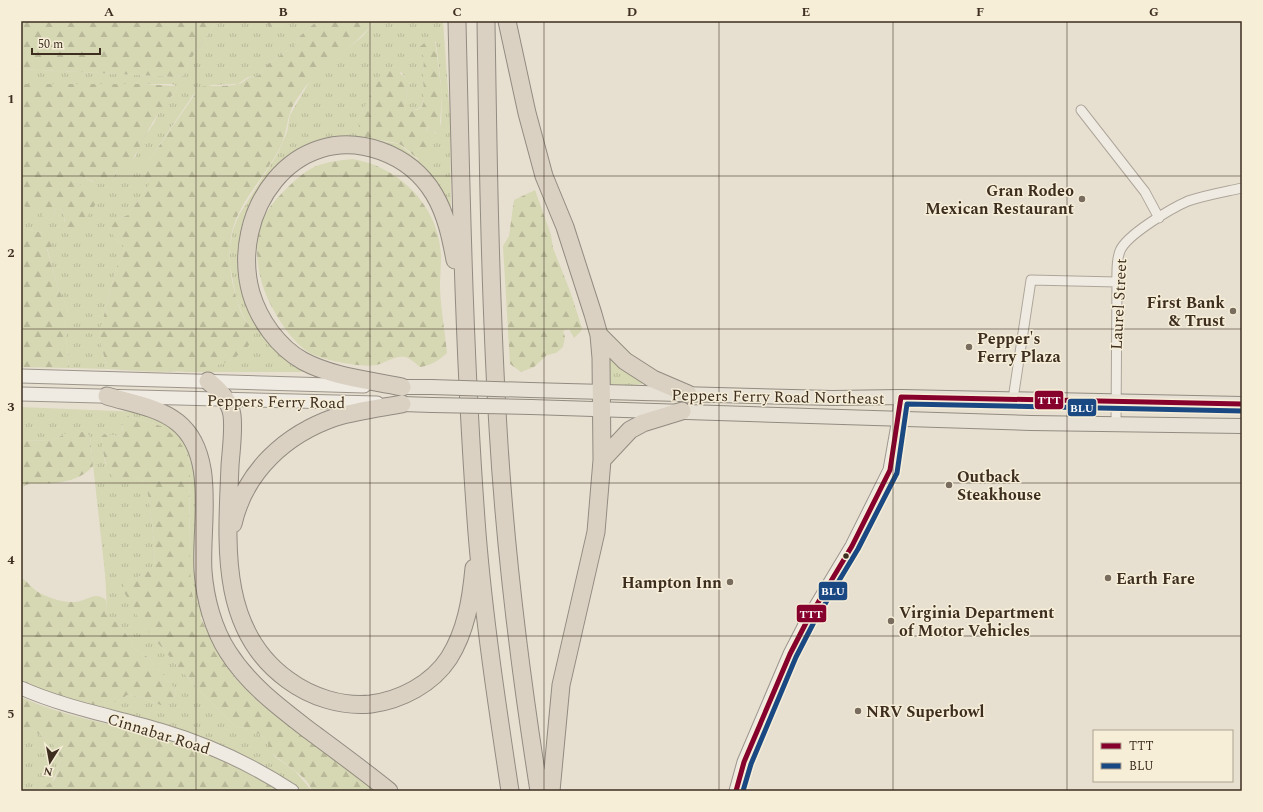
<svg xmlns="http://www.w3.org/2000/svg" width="1263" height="812" font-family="Spectral,serif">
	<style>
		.grass { fill: url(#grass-tufts); fill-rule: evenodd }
		.forest { fill: url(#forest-firs) }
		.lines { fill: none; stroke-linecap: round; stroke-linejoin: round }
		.street-casing { stroke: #ada599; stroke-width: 11 }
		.secondary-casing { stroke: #9c958a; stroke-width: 15 }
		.primary-casing { stroke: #928b80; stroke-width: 16 }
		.highway-casing { stroke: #928b80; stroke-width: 19 }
		.street { stroke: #efebe3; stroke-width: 9 }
		.secondary { stroke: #efebe3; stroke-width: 13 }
		.primary { stroke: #e6e1d4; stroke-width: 14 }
		.highway { stroke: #dad1c2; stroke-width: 17 }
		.primary-bridge-casing { stroke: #928b80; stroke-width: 16; stroke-linecap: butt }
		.primary-bridge { stroke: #e6e1d4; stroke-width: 14 }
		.bus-1-casing { stroke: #f7eed8; stroke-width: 8 }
		.bus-2-casing { stroke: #f7eed8; stroke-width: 8 }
		.bus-1 { stroke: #87012d; stroke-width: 5 }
		.bus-2 { stroke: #1a4882; stroke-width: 5 }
		.grid { fill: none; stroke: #3d2e20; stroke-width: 1; stroke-opacity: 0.55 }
		.poi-dot { fill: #786c5e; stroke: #f7eed8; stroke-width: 1.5 }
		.bus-dot { fill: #3d2e20; stroke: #f7eed8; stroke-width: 1.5 }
		.labels { text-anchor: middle; stroke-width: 3; stroke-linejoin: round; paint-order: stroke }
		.poi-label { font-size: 16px; font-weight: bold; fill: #3d2e20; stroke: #f7eed8; text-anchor: start }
		.street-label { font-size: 16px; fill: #3d2e20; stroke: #f7eed8 }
		.line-badge { stroke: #f7eed8; stroke-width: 1.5 }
		.badge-label { font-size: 11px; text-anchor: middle; font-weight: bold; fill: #fff }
		.neatline { fill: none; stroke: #3d2e20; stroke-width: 1.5 }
		.grid-label { font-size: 13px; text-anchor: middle; font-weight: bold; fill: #3d2e20 }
	</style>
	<defs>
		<pattern id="grass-tufts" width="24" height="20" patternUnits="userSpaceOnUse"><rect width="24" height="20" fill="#d6d7b3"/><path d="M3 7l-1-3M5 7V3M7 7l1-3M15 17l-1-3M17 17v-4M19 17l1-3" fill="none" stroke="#b9b99a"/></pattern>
		<pattern id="forest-firs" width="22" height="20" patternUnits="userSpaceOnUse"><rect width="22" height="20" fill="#d6d7b3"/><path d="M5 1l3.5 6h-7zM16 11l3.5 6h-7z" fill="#b9b99a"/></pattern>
	</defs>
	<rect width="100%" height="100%" fill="#e7e0d1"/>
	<path class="grass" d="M217,21H265L269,27L280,26L289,21H317L299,37L298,43L268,64L258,76L248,77L238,84L211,85L193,95L148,162L149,185L128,215L116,220L115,239L125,247L122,258L116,268L99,335L107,369L69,368L65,327L69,319L67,308L58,288L43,233L21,228V205L31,209H43V217L54,215L56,208H59L64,213V222L98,195L75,182L73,179L75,175H80L93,182L114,177L117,170H121L136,156L139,145L154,123L161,107L177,90L176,86L172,84H21V69L177,77L184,75L188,63Z
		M375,21H443L450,118L451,212L437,194L365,144L284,164L240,276L310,372H179L209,367L231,360L253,340V333L244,318L236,298L230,265V246L233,230L239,215L278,153L287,132L290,115L311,79L363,36ZM434,40L436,42L442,95L441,128L435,134L434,129L428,126L418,160L399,144L365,138L358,120L368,100L401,72L410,84L405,88L407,94L404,110C408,113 409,110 413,110C429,110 423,88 423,77C423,70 424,63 424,56L420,52Z
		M606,352L643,382L642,384L618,387L609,384Z
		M21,407L140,412L170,425L194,456L205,617H200L196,609L191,589L189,569L190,463L185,450L161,426L128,416L122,426V434L118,436L104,434L101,437L105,463L114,477H133L145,482C149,490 157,559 154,566C150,573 135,579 127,580L143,626L196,687L235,726L249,729L261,735L268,743L274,756L295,771L312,791C293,791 276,773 259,764C210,737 156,720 101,708L108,702H118L127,695L140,697L163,706L176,695L174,688L149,658L135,649L121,626L109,619L105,614L107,608L105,574L90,437L65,434L51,441L21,440Z
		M21,728L32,730L52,742L61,759C53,785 49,791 21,791Z"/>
	<path class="forest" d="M21,21H217L188,63L184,75L177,77L21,69Z
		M265,21H289L280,26L269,27Z
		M317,21H375C361,38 344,52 328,67C322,71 315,75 311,80C303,89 292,104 289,116C286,129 284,142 277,153C263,179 239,202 232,232C226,260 232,291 243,317C247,324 257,333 252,341C225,382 150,371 107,369L99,335L116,268L122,258L125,247L115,239L110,229L116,220L128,215L149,185V180L143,176L140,170L142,164L148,162L200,87C211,85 230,87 238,84C247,82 244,77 258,76L268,64L298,43L299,37Z
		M435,40L442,95L440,122L443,135L438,136L433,129L428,126L426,130L429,134L428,159L425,161C414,159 409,149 399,144C387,139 370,142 360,134L358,120L383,69L394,68L409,81V86L405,88L407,94L404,110C408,112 409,110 414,110C430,111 422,85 423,75C423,68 424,62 424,56L417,49L427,41Z
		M21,84H142L176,86L177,90C153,113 143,145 125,172L117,170C115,173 115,176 113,178C102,193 87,174 75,175L73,179L75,182L99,195L100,198L77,231L73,232C65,227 64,222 64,213L59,208H56L52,220H48L43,217V209H31L21,205Z
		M353,159C361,161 371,163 379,167C414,183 439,216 441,255C441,266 440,278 440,289C441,310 445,332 447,353C438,361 432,365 420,367C416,364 410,358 405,357C395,355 385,363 376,365C362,368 321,360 308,352C293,342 283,326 274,311C257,281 249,241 268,210C273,202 280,195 286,189C294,181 304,172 314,167C326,162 340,160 353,159Z
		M535,190L551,235L553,248L570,291L582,328L581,331L574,338L569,329L563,331L565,337L563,347L556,353L547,355L534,367L521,372L510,364L503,246L509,236L514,200Z
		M21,228L43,233L52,239V246L47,249L58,288L67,308L69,319L65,327L69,368L21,367Z
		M128,416L161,426L176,437L185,450L190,464L189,545L191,589L196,609L211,638L234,677L261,704L379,791H312C307,774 280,763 268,749V743L261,735L249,729L235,726L196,687L143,626L124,592V584L127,580C135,579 150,573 154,565C157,559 149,490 145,482L133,477C128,478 124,482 118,480C105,477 103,448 101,437L104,434L118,436L122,434L123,420Z
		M80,432H87L90,437L93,466C80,481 61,483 41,484C32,484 29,482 21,488V440L51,441L65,434Z
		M21,578C28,581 31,588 38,592C46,597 64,603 74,602C87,602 94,590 106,600L107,608L105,614L121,626L135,649L149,658L174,688L176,695L174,702L163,706L140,697L127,695L118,702H108L101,708L67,700L21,682Z
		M21,697C64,717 113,724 158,736C201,748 242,768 280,791H39L55,779L61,759L52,742L32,730L21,728Z"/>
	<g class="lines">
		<g class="street-casing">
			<path id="street" d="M1081,110L1145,192L1159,218
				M1013,399L1031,280L1117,282
				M1116,425L1117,282C1117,272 1116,261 1120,251C1126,235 1172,208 1188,201C1206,195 1224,192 1242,188"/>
		</g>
		<g class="secondary-casing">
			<path id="secondary" d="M21,376L364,386
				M21,394L377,403
				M21,688C66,708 114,716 160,730C207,744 251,764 292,791
				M736,791L744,762L790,654L807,621L852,546L890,470L899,419L901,397"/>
		</g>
		<g class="primary-casing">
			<path id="primary" d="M402,387H431
				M530,390L832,398L901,397L1242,404
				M402,404L432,405
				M531,407L1031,423L1242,426"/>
		</g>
		<g class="highway-casing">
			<path id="highway" d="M457,21C461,192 464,362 477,533C484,619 497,705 510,791
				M486,21C488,157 490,293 498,428C505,550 520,671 539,791
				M507,21L527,113L544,176L565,227L593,314L599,335L601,358L602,460L596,532L561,685L551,791
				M599,335L625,361L653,379L688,394
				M208,381C218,389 230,401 232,415C234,431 231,450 230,466C227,542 218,630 288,680C311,697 342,707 371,704C401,700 432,684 449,658C466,631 471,600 474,568
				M402,387C369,380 333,377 303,361C278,347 259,320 251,293C229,213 293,120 381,151C403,159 422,174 434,194C446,214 451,238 455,260
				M107,396C130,403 158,407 177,422C218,454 200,526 203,571C205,598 213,629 228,652C249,685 279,707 310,731C337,751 363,770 389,791
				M602,460L630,430L643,423L682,411
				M233,524C245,471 286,434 336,417C357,411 380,408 402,404"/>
		</g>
		<use href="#street" class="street"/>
		<use href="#secondary" class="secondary"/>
		<use href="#primary" class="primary"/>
		<use href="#highway" class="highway"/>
		<g class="primary-bridge-casing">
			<path id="primary-bridge" d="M431,387L530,390
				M432,405L531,407"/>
		</g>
		<use href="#primary-bridge" class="primary-bridge"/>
		<g class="bus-1-casing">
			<path id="bus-1" d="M736,791L744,762L790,654L807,621L852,546L890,470L901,397L1242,404"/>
		</g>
		<g class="bus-2-casing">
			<path id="bus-2" d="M743,791L751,764L796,657L813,624L858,549L897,473L907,404L1242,411"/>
		</g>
		<use href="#bus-1" class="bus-1"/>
		<use href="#bus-2" class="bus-2"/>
	</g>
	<path class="grid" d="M196,21V791M370,21V791M544,21V791M719,21V791M893,21V791M1067,21V791M21,176H1242M21,329H1242M21,483H1242M21,636H1242"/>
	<g class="poi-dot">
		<circle cx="1082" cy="199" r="4"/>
		<circle cx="1233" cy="311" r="4"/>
		<circle cx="969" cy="347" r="4"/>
		<circle cx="949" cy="485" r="4"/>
		<circle cx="1108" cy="578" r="4"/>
		<circle cx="730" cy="582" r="4"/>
		<circle cx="891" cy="621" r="4"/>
		<circle cx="858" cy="711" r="4"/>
	</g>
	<circle class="bus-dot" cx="846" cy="556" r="3.5"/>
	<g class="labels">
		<g class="poi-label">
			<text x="1074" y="196" text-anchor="end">Gran Rodeo<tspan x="1074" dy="18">Mexican Restaurant</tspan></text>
			<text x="1225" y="308" text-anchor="end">First Bank<tspan x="1225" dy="18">&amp; Trust</tspan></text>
			<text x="977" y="344">Pepper's<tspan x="977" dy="18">Ferry Plaza</tspan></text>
			<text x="957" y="482">Outback<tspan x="957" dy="18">Steakhouse</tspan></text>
			<text x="1116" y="584">Earth Fare</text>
			<text x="722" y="588" text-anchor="end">Hampton Inn</text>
			<text x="899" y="618">Virginia Department<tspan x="899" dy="18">of Motor Vehicles</tspan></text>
			<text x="866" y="717">NRV Superbowl</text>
		</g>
		<g class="street-label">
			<text transform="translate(1118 304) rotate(-87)" y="6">Laurel Street</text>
			<text transform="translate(778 396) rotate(1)" y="6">Peppers Ferry Road Northeast</text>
			<text transform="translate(276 401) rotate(1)" y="6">Peppers Ferry Road</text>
			<text transform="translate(159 733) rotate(17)" y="6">Cinnabar Road</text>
		</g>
	</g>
	<g class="line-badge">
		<rect x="1034" y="390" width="30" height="20" rx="4" fill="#87012d"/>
		<rect x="1067" y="398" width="30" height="19" rx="4" fill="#1a4882"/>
		<rect x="818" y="581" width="30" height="20" rx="4" fill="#1a4882"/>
		<rect x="796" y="604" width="31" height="19" rx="4" fill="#87012d"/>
	</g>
	<g class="badge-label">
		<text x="1049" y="404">TTT</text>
		<text x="1082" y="412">BLU</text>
		<text x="833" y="595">BLU</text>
		<text x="811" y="618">TTT</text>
	</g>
	<rect width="1263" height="812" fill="none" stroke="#f7eed8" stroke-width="44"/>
	<rect x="1093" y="730" width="140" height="52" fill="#f7eed8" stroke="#ada18e"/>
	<rect x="1101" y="743" width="20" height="6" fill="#87012d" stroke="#ada18e"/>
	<text x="1129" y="750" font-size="12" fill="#3d2e20">TTT</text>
	<rect x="1101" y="763" width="20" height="6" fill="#1a4882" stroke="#ada18e"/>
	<text x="1129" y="770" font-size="12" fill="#3d2e20">BLU</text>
	<g transform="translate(50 762) rotate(191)" stroke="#f7eed8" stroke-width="3" paint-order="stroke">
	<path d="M0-3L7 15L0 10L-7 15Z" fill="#3d2e20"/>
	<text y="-6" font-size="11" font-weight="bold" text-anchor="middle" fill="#3d2e20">N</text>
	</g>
	<path d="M32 48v6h68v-6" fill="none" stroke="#3d2e20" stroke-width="2"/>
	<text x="38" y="48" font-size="12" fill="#3d2e20" stroke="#f7eed8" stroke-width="3" paint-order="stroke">50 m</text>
	<rect x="22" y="22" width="1219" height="768" class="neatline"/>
	<g class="grid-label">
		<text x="109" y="16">A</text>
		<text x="283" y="16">B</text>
		<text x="457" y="16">C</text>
		<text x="632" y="16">D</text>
		<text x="806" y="16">E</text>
		<text x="980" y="16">F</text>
		<text x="1154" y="16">G</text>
		<text x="11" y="103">1</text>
		<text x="11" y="257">2</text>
		<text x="11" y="411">3</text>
		<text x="11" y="564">4</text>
		<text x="11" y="718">5</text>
	</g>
</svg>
